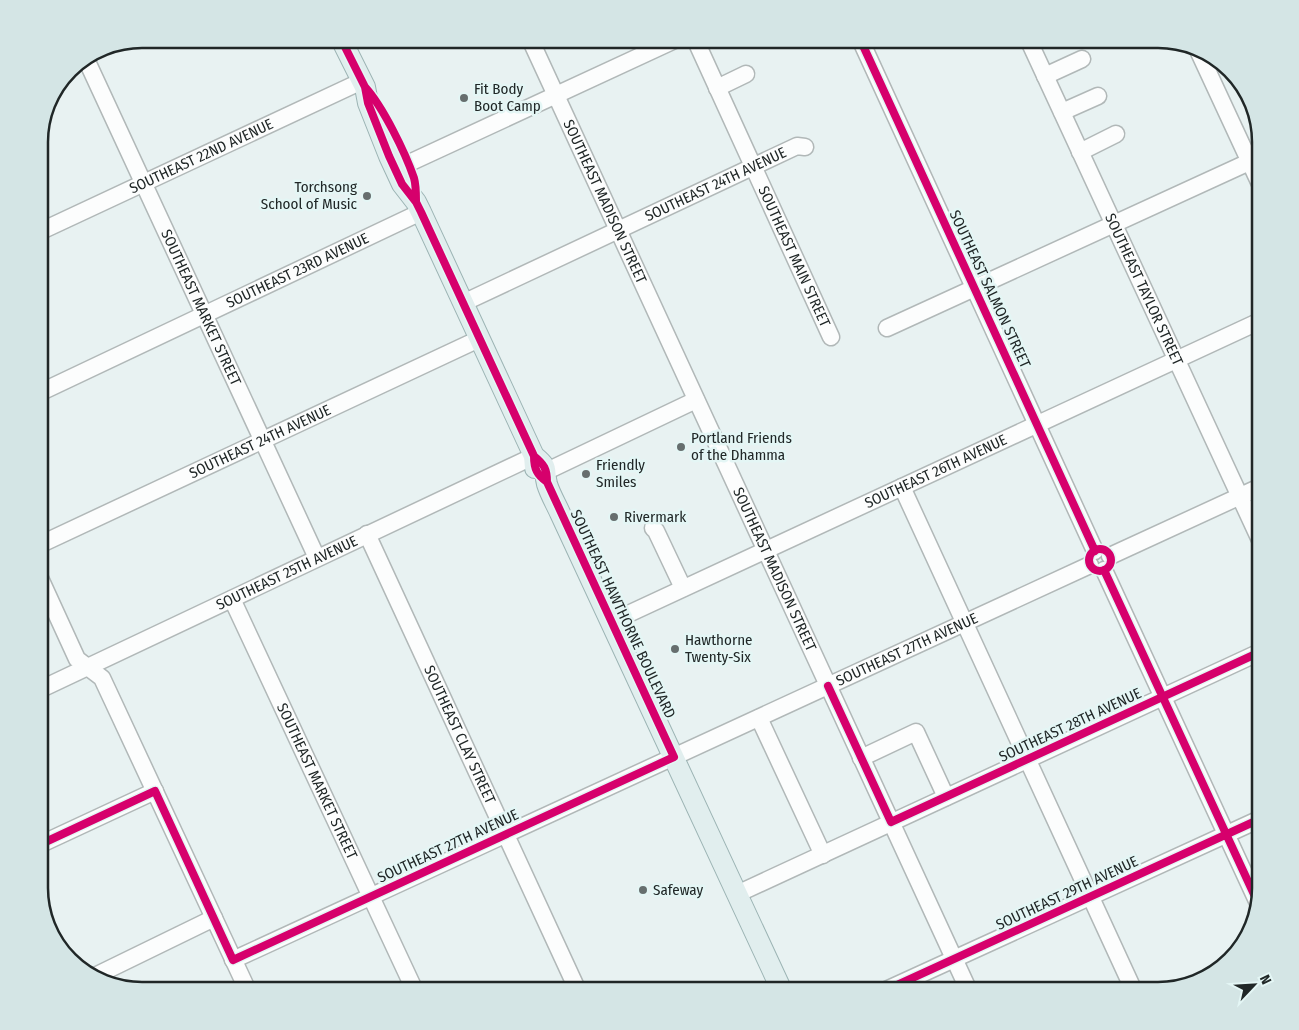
<svg xmlns="http://www.w3.org/2000/svg" width="1299" height="1030" font-family="'Fira Sans Condensed',sans-serif">
	<style>
		.lines { fill: none; stroke-linecap: round; stroke-linejoin: round }
		.minor-casing { stroke: #b1b8b8; stroke-width: 19 }
		.major-casing { stroke: #9cb4b4; stroke-width: 22 }
		.minor { stroke: #fcfdfd; stroke-width: 16 }
		.major { stroke: #e1eeee; stroke-width: 20 }
		.cycleway-casing { stroke: #e4f6f5; stroke-width: 11 }
		.cycleway { stroke: #d6006c; stroke-width: 8 }
		.poi-dot { fill: #666e6e; stroke: #e4f6f5; stroke-width: 2 }
		.labels { text-anchor: middle; stroke-width: 5; stroke-linejoin: round; paint-order: stroke }
		.poi-label { font-size: 15px; fill: #202727; stroke: #e4f6f5; text-anchor: start }
		.street-label { font-size: 15px; fill: #202727; stroke: #e4f6f5 }
		.rim { fill: none; stroke: #202727; stroke-width: 2.5 }
	</style>
	<rect width="100%" height="100%" fill="#e8f2f2"/>
	<g class="lines">
		<g class="minor-casing">
			<g id="minor">
				<path id="s1" d="M530,39L969,991"/>
				<path id="s2" d="M695,39L831,337"/>
				<path d="M860,39L1095,551"/>
				<path id="s3" d="M1028,39L1260,540"/>
				<path d="M1196,46L1260,184"/>
				<path id="s4" d="M85,57L317,558"/>
				<path d="M1045,76L1082,59"/>
				<path d="M717,88L746,74"/>
				<path d="M1062,112L1098,96"/>
				<path d="M1080,152L1116,134"/>
				<path d="M407,164L677,39"/>
				<path id="s5" d="M39,232L362,81"/>
				<path id="s6" d="M463,303L797,146L805,147"/>
				<path d="M887,328L1260,157"/>
				<path id="s7" d="M39,393L421,212"/>
				<path d="M547,471L696,400"/>
				<path d="M902,487L1134,991"/>
				<path d="M653,528L656,531L683,588"/>
				<path id="s8" d="M367,534L578,991"/>
				<path id="s9" d="M39,545L479,339"/>
				<path d="M1110,556L1260,487"/>
				<path d="M1104,570L1258,903"/>
				<path d="M39,576L77,659L102,678L248,991"/>
				<path id="s10" d="M232,599L415,991"/>
				<path id="s11" d="M611,622L1260,321"/>
				<path id="s12" d="M39,690L534,456"/>
				<path d="M759,718L823,855"/>
				<path d="M861,758L916,732L946,797"/>
				<path d="M39,845L155,791"/>
				<path d="M737,894L1260,652"/>
				<path id="s13" d="M233,960L1090,565"/>
				<path d="M93,977L214,918"/>
				<path d="M884,991L1260,819"/>
			</g>
		</g>
		<g class="major-casing">
			<path id="major" d="M341,39L365,87L368,103L389,156L402,184L416,202L421,212L534,456L535,468
				M534,456C550,469 543,468 547,484C550,494 556,504 560,513L782,991"/>
		</g>
		<use href="#minor" class="minor"/>
		<use href="#major" class="major"/>
		<g class="cycleway-casing">
			<path id="cycleway" d="M341,39L365,87L368,103L389,156L402,184L416,202L421,212L534,456C534,469 537,475 547,482
				M860,39L1095,551
				M365,87C383,107 405,152 414,178C416,185 416,194 416,201
				M1089 560a11 11 0 1 1 22 0a11 11 0 1 1-22 0Z
				M1104,570L1258,903
				M828,686L891,822L1260,652
				M39,845L155,791L233,960L674,757L547,482C547,469 544,464 534,456
				M884,991L1260,819"/>
		</g>
		<use href="#cycleway" class="cycleway"/>
	</g>
	<g class="poi-dot">
		<circle cx="464" cy="98" r="5"/>
		<circle cx="367" cy="196" r="5"/>
		<circle cx="681" cy="447" r="5"/>
		<circle cx="586" cy="474" r="5"/>
		<circle cx="614" cy="517" r="5"/>
		<circle cx="675" cy="649" r="5"/>
		<circle cx="643" cy="890" r="5"/>
	</g>
	<g class="labels">
		<g class="poi-label">
			<text x="474" y="94">Fit Body<tspan x="474" dy="17">Boot Camp</tspan></text>
			<text x="357" y="192" text-anchor="end">Torchsong<tspan x="357" dy="17">School of Music</tspan></text>
			<text x="691" y="443">Portland Friends<tspan x="691" dy="17">of the Dhamma</tspan></text>
			<text x="596" y="470">Friendly<tspan x="596" dy="17">Smiles</tspan></text>
			<text x="624" y="522">Rivermark</text>
			<text x="685" y="645">Hawthorne<tspan x="685" dy="17">Twenty-Six</tspan></text>
			<text x="653" y="895">Safeway</text>
		</g>
		<g class="street-label">
			<text dy="5" stroke="none"><textPath href="#s5" startOffset="179">SOUTHEAST 22ND AVENUE</textPath></text>
			<text dy="5" stroke="none"><textPath href="#s6" startOffset="279">SOUTHEAST 24TH AVENUE</textPath></text>
			<text dy="5" stroke="none"><textPath href="#s1" startOffset="179">SOUTHEAST MADISON STREET</textPath></text>
			<text dy="5" stroke="none"><textPath href="#s2" startOffset="239">SOUTHEAST MAIN STREET</textPath></text>
			<text dy="5" stroke="none"><textPath href="#s7" startOffset="286">SOUTHEAST 23RD AVENUE</textPath></text>
			<text transform="translate(990 289) rotate(65)" y="5">SOUTHEAST SALMON STREET</text>
			<text dy="5" stroke="none"><textPath href="#s3" startOffset="276">SOUTHEAST TAYLOR STREET</textPath></text>
			<text dy="5" stroke="none"><textPath href="#s4" startOffset="276">SOUTHEAST MARKET STREET</textPath></text>
			<text dy="5" stroke="none"><textPath href="#s9" startOffset="244">SOUTHEAST 24TH AVENUE</textPath></text>
			<text dy="5" stroke="none"><textPath href="#s11" startOffset="358">SOUTHEAST 26TH AVENUE</textPath></text>
			<text dy="5" stroke="none"><textPath href="#s1" startOffset="584">SOUTHEAST MADISON STREET</textPath></text>
			<text dy="5" stroke="none"><textPath href="#s12" startOffset="274">SOUTHEAST 25TH AVENUE</textPath></text>
			<text transform="translate(623 614) rotate(65)" y="5">SOUTHEAST HAWTHORNE BOULEVARD</text>
			<text dy="5" stroke="none"><textPath href="#s13" startOffset="742">SOUTHEAST 27TH AVENUE</textPath></text>
			<text transform="translate(1070 725) rotate(-25)" y="5">SOUTHEAST 28TH AVENUE</text>
			<text dy="5" stroke="none"><textPath href="#s8" startOffset="221">SOUTHEAST CLAY STREET</textPath></text>
			<text dy="5" stroke="none"><textPath href="#s10" startOffset="201">SOUTHEAST MARKET STREET</textPath></text>
			<text transform="translate(448 846) rotate(-25)" y="5">SOUTHEAST 27TH AVENUE</text>
			<text transform="translate(1067 893) rotate(-25)" y="5">SOUTHEAST 29TH AVENUE</text>
		</g>
	</g>
	<path d="M0 0H1299V1030H0ZM142 48H1158A94 94 0 0 1 1252 142V888A94 94 0 0 1 1158 982H142A94 94 0 0 1 48 888V142A94 94 0 0 1 142 48Z" fill="#d4e5e5" fill-rule="evenodd"/>
	<path class="rim" d="M142 48H1158A94 94 0 0 1 1252 142V888A94 94 0 0 1 1158 982H142A94 94 0 0 1 48 888V142A94 94 0 0 1 142 48Z"/>
	<g transform="translate(1254 985) rotate(65)" stroke="#e4f6f5" stroke-width="4" paint-order="stroke">
	<path d="M0-4L9 19L0 12L-9 19Z" fill="#202727"/>
	<text y="-8" font-size="14" font-weight="bold" text-anchor="middle" fill="#202727">N</text>
	</g>
</svg>
